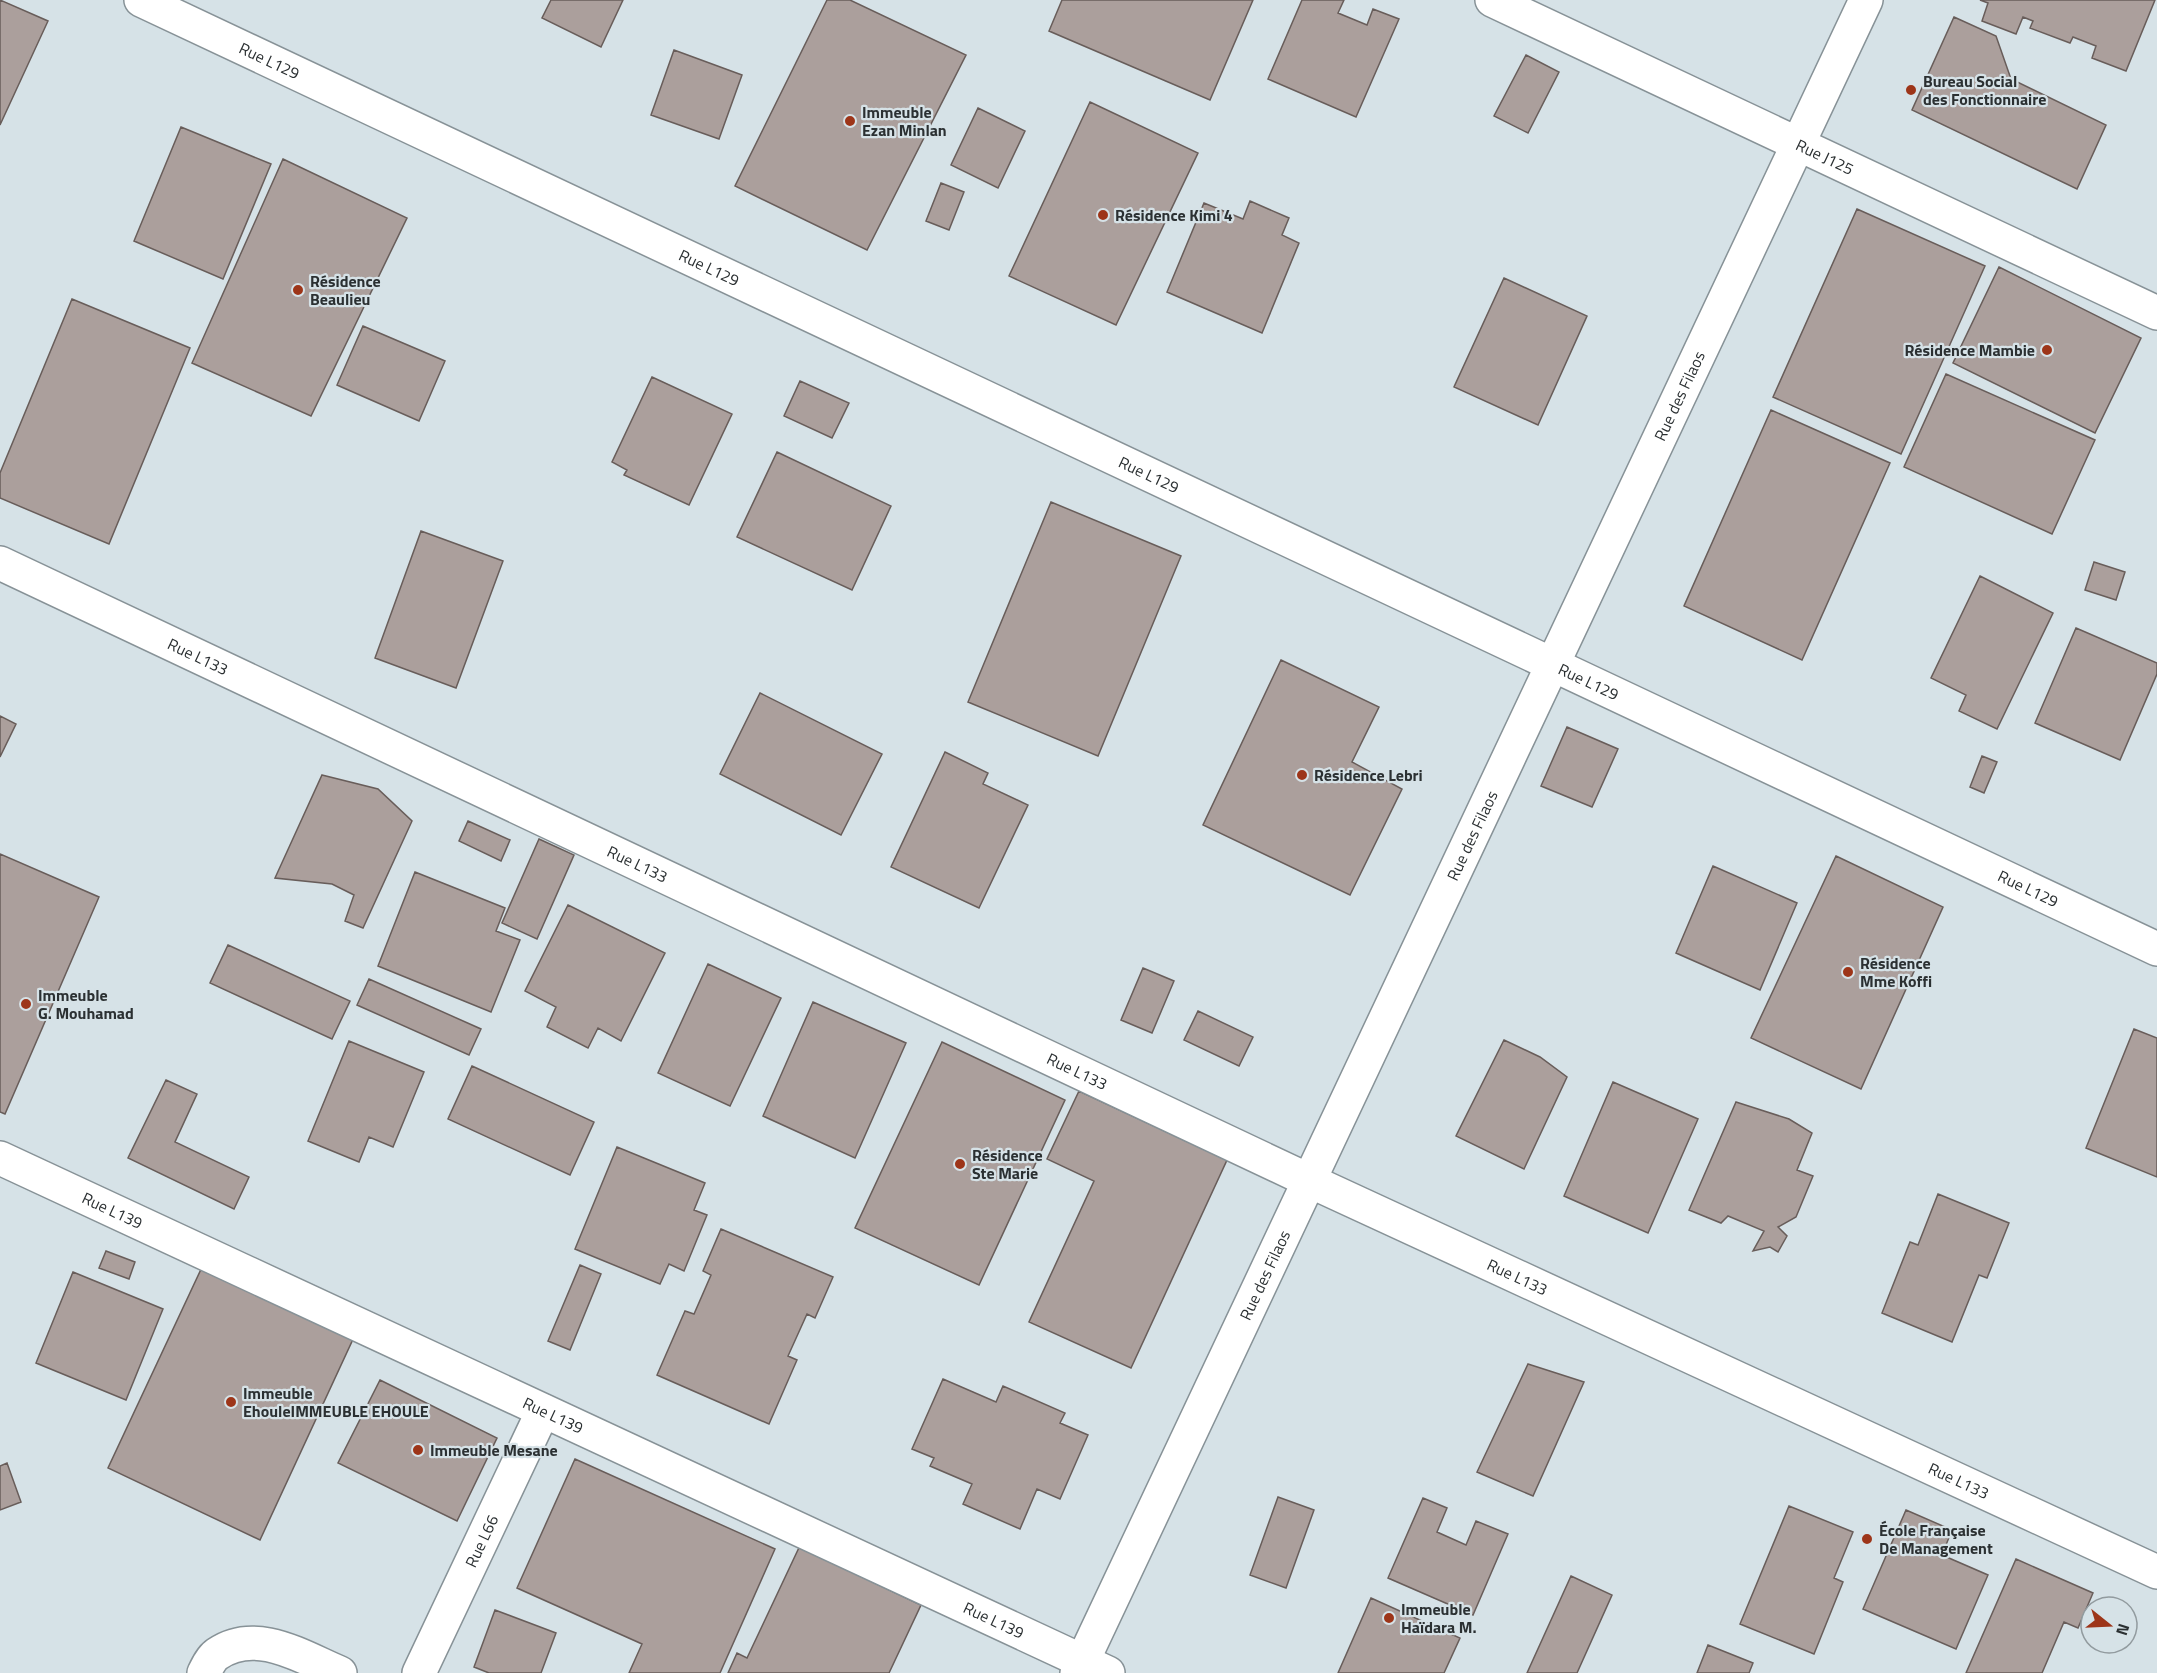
<svg xmlns="http://www.w3.org/2000/svg" width="2157" height="1673" font-family="'Titillium Web',sans-serif">
	<style>
		.building { fill: #ab9f9c; stroke: #685d5a; stroke-width: 1.5 }
		.lines { fill: none; stroke-linecap: round; stroke-linejoin: round }
		.minor-casing { stroke: #879297; stroke-width: 36 }
		.tertiary-casing { stroke: #879297; stroke-width: 36 }
		.minor { stroke: #fff; stroke-width: 33 }
		.tertiary { stroke: #fff; stroke-width: 33 }
		.poi-dot { fill: #9d3519; stroke: #d6e2e7; stroke-width: 2 }
		.labels { text-anchor: middle; stroke-width: 4.5; stroke-linejoin: round; paint-order: stroke }
		.street-label { font-size: 16px; fill: #2b3032; stroke: #d6e2e7 }
		.poi-label { font-size: 16px; font-weight: bold; fill: #2b3032; stroke: #d6e2e7; text-anchor: start }
	</style>
	<rect width="100%" height="100%" fill="#d6e2e7"/>
	<path class="building" d="M0,0L48,21L0,125Z
		M551,0H623L601,47L542,18Z
		M827,0H850L966,55L867,250L735,186Z
		M1062,0H1253L1210,100L1049,31Z
		M1302,0H1344L1338,13L1367,25L1373,9L1399,19L1356,117L1268,79Z
		M1980,0H2155L2126,71L2092,58L2096,46L2073,37L2070,43L2030,28L2033,21L2023,17L2016,34L1982,21L1988,3Z
		M1954,17L1996,36L2011,79L2106,125L2077,189L1912,110Z
		M674,50L742,75L719,139L651,115Z
		M1526,55L1559,72L1528,133L1494,116Z
		M1090,102L1198,153L1116,325L1009,276Z
		M978,108L1025,131L998,188L951,165Z
		M181,127L271,164L223,279L134,241Z
		M283,159L407,218L311,416L192,363Z
		M941,183L964,192L949,230L926,221Z
		M1250,201L1289,218L1282,235L1299,243L1262,333L1167,292L1204,203L1243,219Z
		M1857,209L1985,266L1901,454L1773,397Z
		M1999,267L2141,338L2095,433L1953,363Z
		M1504,278L1587,316L1538,425L1454,387Z
		M72,299L190,348L109,544L0,498V473Z
		M363,326L445,361L419,421L337,385Z
		M1946,374L2095,440L2052,534L1904,467Z
		M652,377L732,414L689,505L624,475L627,470L612,462Z
		M800,381L849,403L832,438L784,416Z
		M1771,410L1890,463L1802,660L1684,606Z
		M777,452L891,506L852,590L737,537Z
		M1051,502L1181,556L1098,756L968,702Z
		M421,531L503,561L456,688L375,658Z
		M2094,562L2125,572L2116,600L2085,590Z
		M1980,576L2053,613L1997,729L1959,711L1966,695L1931,678Z
		M2076,628L2157,663V674L2120,760L2035,723Z
		M1281,660L1379,707L1352,762L1402,789L1350,895L1203,825Z
		M760,693L882,754L841,835L720,774Z
		M0,716L16,724L0,757Z
		M1567,727L1618,749L1592,807L1541,786Z
		M945,752L988,773L983,784L1028,805L979,908L891,867Z
		M1982,756L1997,762L1984,793L1970,787Z
		M322,775L378,789L412,821L363,928L345,921L354,895L332,884L275,878Z
		M468,821L510,840L501,861L459,841Z
		M539,839L574,855L537,939L502,923Z
		M0,854L99,897L5,1114L0,1112Z
		M1836,856L1943,907L1861,1089L1751,1038Z
		M1713,866L1797,903L1760,990L1676,953Z
		M415,872L505,908L496,931L520,940L491,1012L378,966Z
		M568,905L665,953L621,1041L598,1028L588,1048L547,1027L556,1007L525,991Z
		M228,945L350,1001L332,1039L210,983Z
		M708,964L781,998L730,1106L658,1073Z
		M1143,968L1174,981L1152,1033L1121,1020Z
		M369,979L481,1029L469,1055L357,1005Z
		M813,1002L906,1043L855,1158L763,1116Z
		M1198,1011L1253,1037L1239,1066L1184,1040Z
		M2134,1029L2157,1038V1177L2086,1148Z
		M1504,1040L1540,1057L1567,1077L1524,1169L1456,1136Z
		M349,1041L424,1072L393,1147L369,1137L359,1162L308,1141Z
		M942,1042L1065,1100L979,1285L855,1228Z
		M472,1066L594,1122L570,1175L448,1119Z
		M166,1080L197,1094L175,1142L249,1177L234,1209L128,1158Z
		M1613,1082L1698,1119L1648,1233L1564,1196Z
		M1079,1091L1227,1160L1131,1368L1029,1322L1094,1181L1047,1159Z
		M1736,1102L1789,1119L1812,1133L1797,1170L1813,1176L1796,1217L1778,1227L1787,1236L1778,1252L1770,1247L1753,1251L1764,1231L1728,1216L1721,1223L1689,1210Z
		M617,1147L705,1183L694,1210L707,1215L684,1271L669,1264L660,1284L575,1249Z
		M1938,1194L2009,1223L1987,1278L1979,1275L1952,1342L1882,1313L1910,1242L1918,1245Z
		M721,1229L833,1277L815,1318L807,1314L788,1356L797,1360L769,1424L657,1375L685,1311L694,1314L711,1275L703,1271Z
		M106,1251L135,1262L129,1279L99,1268Z
		M203,1265L354,1337L260,1540L108,1468Z
		M580,1265L601,1274L570,1350L548,1341Z
		M73,1272L163,1309L126,1400L36,1363Z
		M1528,1364L1584,1382L1533,1496L1477,1472Z
		M943,1379L996,1402L1003,1386L1065,1413L1060,1423L1088,1435L1060,1499L1037,1489L1020,1529L963,1504L972,1484L930,1466L934,1458L912,1449Z
		M380,1380L497,1438L457,1521L338,1463Z
		M575,1459L775,1549L720,1673H629L642,1644L517,1588Z
		M7,1463L21,1502L0,1510V1466Z
		M1278,1497L1314,1510L1286,1588L1250,1575Z
		M1423,1498L1447,1508L1437,1532L1466,1545L1476,1521L1508,1534L1473,1615L1388,1578Z
		M1789,1506L1853,1532L1834,1578L1843,1582L1814,1654L1740,1624Z
		M1906,1510L1952,1530L1942,1555L1988,1575L1956,1649L1863,1609Z
		M804,1537L844,1556L839,1566L921,1605L889,1673H728L737,1653L747,1658Z
		M2016,1559L2093,1593L2078,1628L2064,1622L2042,1673H1966Z
		M1571,1576L1612,1595L1577,1673H1527Z
		M1371,1598L1460,1638L1444,1673H1338Z
		M495,1610L556,1633L541,1673H489L474,1667Z
		M1708,1645L1753,1663L1749,1673H1697Z"/>
	<g class="lines">
		<g class="minor-casing">
			<g id="minor">
				<path id="s1" d="M141,0L2157,949"/>
				<path id="s2" d="M0,563L1310,1181L2157,1572"/>
				<path id="s3" d="M0,1158L1108,1673"/>
				<path d="M204,1673C207,1667 211,1658 217,1654C256,1627 302,1657 340,1673"/>
				<path id="s4" d="M419,1673L543,1411"/>
			</g>
		</g>
		<g class="tertiary-casing">
			<g id="tertiary">
				<path id="s5" d="M1492,0L2157,313"/>
				<path id="s6" d="M1077,1673L1866,0"/>
			</g>
		</g>
		<use href="#minor" class="minor"/>
		<use href="#tertiary" class="tertiary"/>
	</g>
	<g class="poi-dot">
		<circle cx="1911" cy="90" r="6"/>
		<circle cx="850" cy="121" r="6"/>
		<circle cx="1103" cy="215" r="6"/>
		<circle cx="298" cy="290" r="6"/>
		<circle cx="2047" cy="350" r="6"/>
		<circle cx="1302" cy="775" r="6"/>
		<circle cx="1848" cy="972" r="6"/>
		<circle cx="26" cy="1004" r="6"/>
		<circle cx="960" cy="1164" r="6"/>
		<circle cx="231" cy="1402" r="6"/>
		<circle cx="418" cy="1450" r="6"/>
		<circle cx="1867" cy="1539" r="6"/>
		<circle cx="1389" cy="1618" r="6"/>
	</g>
	<g class="labels">
		<g class="street-label">
			<text dy="6" stroke="none"><textPath href="#s1" startOffset="142">Rue L129</textPath></text>
			<text dy="6" stroke="none"><textPath href="#s5" startOffset="368">Rue J125</textPath></text>
			<text dy="6" stroke="none"><textPath href="#s1" startOffset="628">Rue L129</textPath></text>
			<text dy="6" stroke="none"><textPath href="#s6" startOffset="1412">Rue des Filaos</textPath></text>
			<text dy="6" stroke="none"><textPath href="#s1" startOffset="1114">Rue L129</textPath></text>
			<text dy="6" stroke="none"><textPath href="#s2" startOffset="219">Rue L133</textPath></text>
			<text dy="6" stroke="none"><textPath href="#s1" startOffset="1600">Rue L129</textPath></text>
			<text dy="6" stroke="none"><textPath href="#s6" startOffset="926">Rue des Filaos</textPath></text>
			<text dy="6" stroke="none"><textPath href="#s2" startOffset="705">Rue L133</textPath></text>
			<text dy="6" stroke="none"><textPath href="#s1" startOffset="2086">Rue L129</textPath></text>
			<text dy="6" stroke="none"><textPath href="#s2" startOffset="1191">Rue L133</textPath></text>
			<text dy="6" stroke="none"><textPath href="#s3" startOffset="124">Rue L139</textPath></text>
			<text dy="6" stroke="none"><textPath href="#s6" startOffset="440">Rue des Filaos</textPath></text>
			<text dy="6" stroke="none"><textPath href="#s2" startOffset="1677">Rue L133</textPath></text>
			<text dy="6" stroke="none"><textPath href="#s3" startOffset="610">Rue L139</textPath></text>
			<text dy="6" stroke="none"><textPath href="#s2" startOffset="2163">Rue L133</textPath></text>
			<text dy="6" stroke="none"><textPath href="#s4" startOffset="146">Rue L66</textPath></text>
			<text dy="6" stroke="none"><textPath href="#s3" startOffset="1096">Rue L139</textPath></text>
		</g>
		<g class="poi-label">
			<text x="1923" y="87">Bureau Social<tspan x="1923" dy="18">des Fonctionnaire</tspan></text>
			<text x="862" y="118">Immeuble<tspan x="862" dy="18">Ezan Minlan</tspan></text>
			<text x="1115" y="221">Résidence Kimi 4</text>
			<text x="310" y="287">Résidence<tspan x="310" dy="18">Beaulieu</tspan></text>
			<text x="2035" y="356" text-anchor="end">Résidence Mambie</text>
			<text x="1314" y="781">Résidence Lebri</text>
			<text x="1860" y="969">Résidence<tspan x="1860" dy="18">Mme Koffi</tspan></text>
			<text x="38" y="1001">Immeuble<tspan x="38" dy="18">G. Mouhamad</tspan></text>
			<text x="972" y="1161">Résidence<tspan x="972" dy="18">Ste Marie</tspan></text>
			<text x="243" y="1399">Immeuble<tspan x="243" dy="18">EhouleIMMEUBLE EHOULE</tspan></text>
			<text x="430" y="1456">Immeuble Mesane</text>
			<text x="1879" y="1536">École Française<tspan x="1879" dy="18">De Management</tspan></text>
			<text x="1401" y="1615">Immeuble<tspan x="1401" dy="18">Haïdara M.</tspan></text>
		</g>
	</g>
	<g transform="translate(2109 1625) rotate(108)"><circle r="28" fill="#d6e2e7" stroke="#929b9f" stroke-width="1.5"/>
	<path d="M0-4.5L10 22L0 15L-10 22Z" fill="#9d3519"/>
	<text y="-9" font-size="16" font-weight="bold" text-anchor="middle" fill="#2b3032">N</text>
	</g>
</svg>
